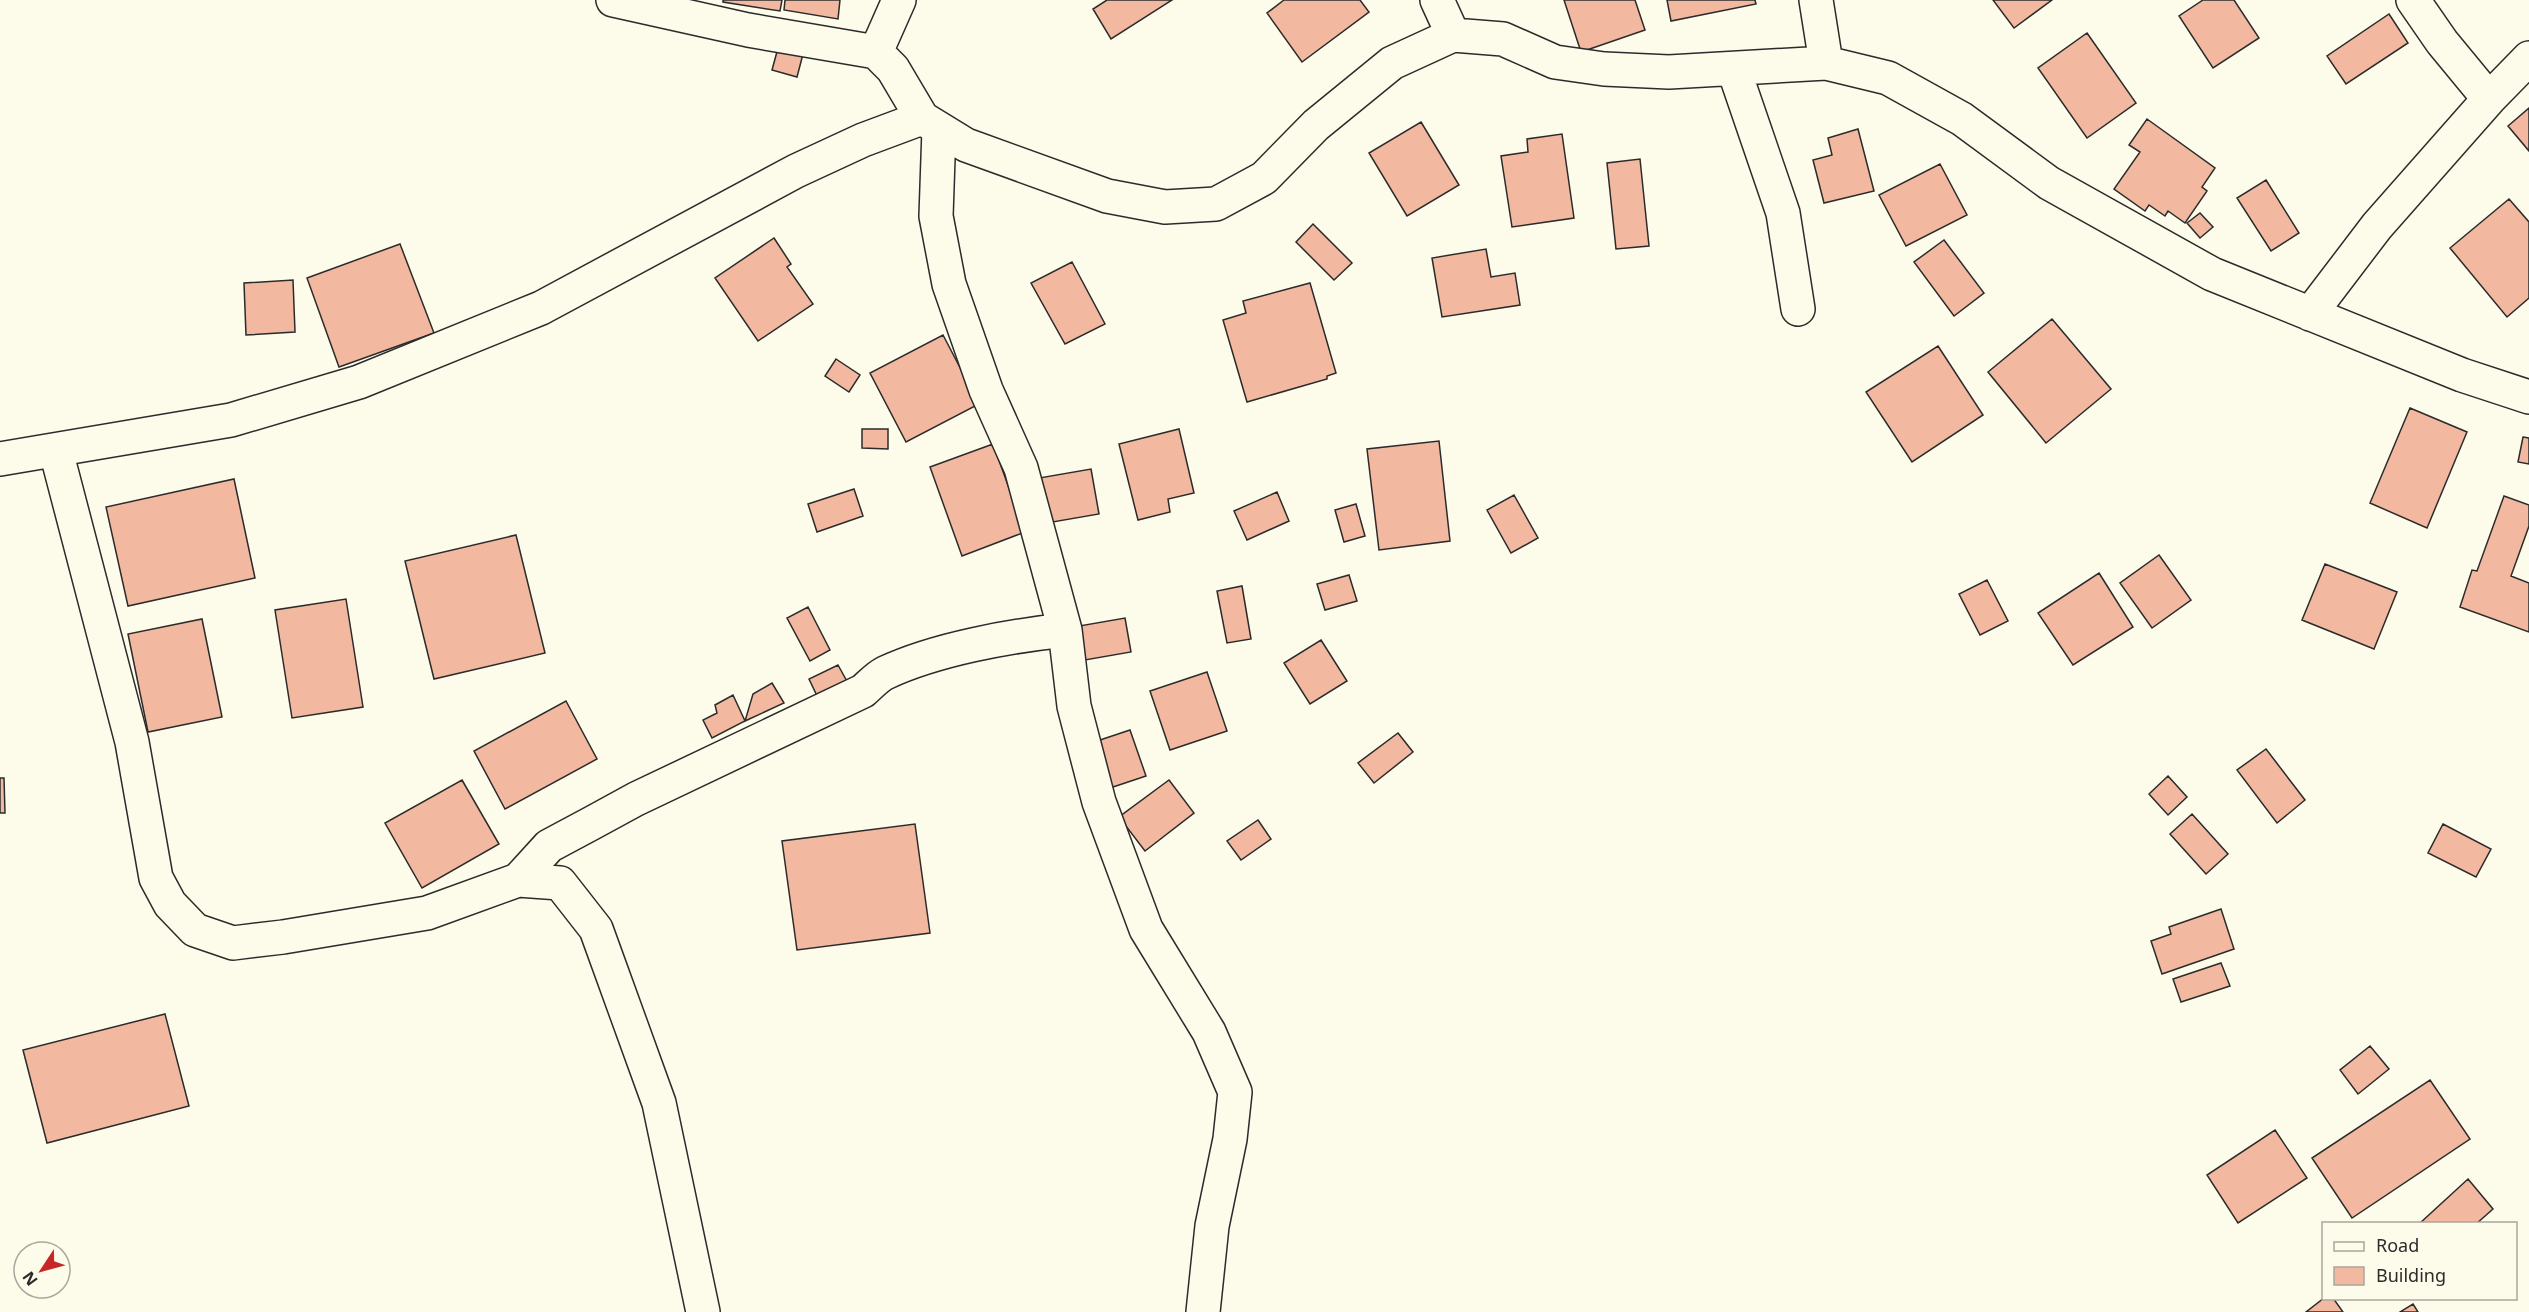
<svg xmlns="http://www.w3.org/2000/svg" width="2529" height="1312" font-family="'Noto Sans',sans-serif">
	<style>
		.building { fill: #f2b8a0; stroke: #2b2b2b; stroke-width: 1.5 }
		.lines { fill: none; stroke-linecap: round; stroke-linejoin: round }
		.minor-casing { stroke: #2b2b2b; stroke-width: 36 }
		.minor { stroke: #fdfbea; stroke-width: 33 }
	</style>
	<rect width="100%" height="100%" fill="#fdfbea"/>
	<path class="building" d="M723,0H782L780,11L723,2Z
		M785,0H840L838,19L784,10Z
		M1107,0H1172L1111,39L1093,9Z
		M1284,0H1360L1369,12L1302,62L1267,13Z
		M1564,0H1635L1645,30L1581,52Z
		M1667,0H1755L1756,4L1671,21Z
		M1993,0H2052L2014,28Z
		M2203,0H2234L2259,38L2213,68L2179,16Z
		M2389,14L2408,43L2346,84L2327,56Z
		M2087,33L2136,103L2087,138L2038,68Z
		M778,48L803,54L797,77L772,70Z
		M2529,108V151L2508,126Z
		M2147,119L2215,168L2202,187L2207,191L2185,223L2168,211L2165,216L2149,205L2145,211L2114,189L2140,152L2129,145Z
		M1421,122L1459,185L1407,216L1369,153Z
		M1858,129L1874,191L1824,203L1813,160L1832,155L1828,138Z
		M1562,134L1574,218L1512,227L1501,156L1528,152L1527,139Z
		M1640,159L1649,246L1616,249L1607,163Z
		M1940,164L1967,215L1906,246L1879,195Z
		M2266,180L2299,233L2271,251L2237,198Z
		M2509,199L2529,222V298L2507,317L2450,248Z
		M2200,213L2213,227L2200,238L2187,223Z
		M1313,224L1352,263L1334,280L1296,242Z
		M774,238L791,264L787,267L813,304L758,341L715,278Z
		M1944,240L1984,293L1954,316L1914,262Z
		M400,244L434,333L339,367L307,278Z
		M1486,249L1491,277L1515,273L1520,305L1442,317L1432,258Z
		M1072,262L1105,324L1065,344L1031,283Z
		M293,280L295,332L246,335L244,283Z
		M1310,283L1336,373L1327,376V379L1247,402L1223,320L1246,313L1243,301Z
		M2052,319L2111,389L2046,443L1988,372Z
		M943,335L979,404L906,442L870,373Z
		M1938,346L1983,415L1912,462L1866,392Z
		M836,359L860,375L849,392L825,376Z
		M2410,408L2467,432L2427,528L2370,503Z
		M862,429H888V449L862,448Z
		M1179,429L1194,493L1168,499L1170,512L1138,520L1119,444Z
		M2523,437L2529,438V464L2518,462Z
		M1439,441L1450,541L1379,550L1367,449Z
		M993,444L1025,532L962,556L930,467Z
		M1091,469L1099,514L1047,523L1039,478Z
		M234,479L255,578L128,606L106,507Z
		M854,489L863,516L817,532L808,504Z
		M1277,492L1289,521L1247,540L1234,511Z
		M1514,495L1538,538L1511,553L1487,510Z
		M2504,496L2529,505V526L2511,576L2529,583V632L2460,607L2472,570L2477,571Z
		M1356,504L1365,536L1344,542L1335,510Z
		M516,535L545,653L434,679L405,561Z
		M2159,555L2191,600L2152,628L2120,583Z
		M2325,564L2397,592L2374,649L2302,620Z
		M2099,573L2133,627L2073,665L2038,613Z
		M1349,575L1357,601L1325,610L1317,584Z
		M1987,580L2008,621L1980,635L1959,594Z
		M1242,586L1251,639L1227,643L1217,591Z
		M346,599L363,707L292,718L275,610Z
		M808,607L830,650L810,661L787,618Z
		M1125,618L1131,652L1085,660L1079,626Z
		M202,619L222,717L148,732L128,634Z
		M1321,640L1347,681L1310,704L1284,663Z
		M838,665L849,685L819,700L809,679Z
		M1207,672L1227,731L1170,750L1150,691Z
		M772,683L784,703L745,721L753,694Z
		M733,695L745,721L712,738L703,720L717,713L715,705Z
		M566,701L597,759L505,809L474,751Z
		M1130,730L1146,776L1110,788L1094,742Z
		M1398,733L1413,752L1374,783L1358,763Z
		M2266,749L2305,800L2277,823L2237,770Z
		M2168,776L2187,797L2168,815L2149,794Z
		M0,778H4L5,813H0Z
		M462,780L499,844L422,888L385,823Z
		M1169,780L1194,813L1145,851L1119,817Z
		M2192,814L2228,854L2206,874L2170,834Z
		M1258,820L1271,839L1241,860L1227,841Z
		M915,824L930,933L797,950L782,841Z
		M2443,824L2491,849L2476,877L2428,853Z
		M2221,909L2234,949L2162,974L2151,941L2171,934L2169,927Z
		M2221,963L2230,986L2181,1002L2173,979Z
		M165,1014L189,1106L47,1143L23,1050Z
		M2370,1046L2389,1069L2358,1094L2340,1070Z
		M2430,1080L2470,1139L2352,1218L2312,1158Z
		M2275,1130L2307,1178L2238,1223L2207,1175Z
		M2468,1179L2493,1209L2476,1224H2419Z
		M2324,1298H2333L2343,1312H2306Z
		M2413,1304L2418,1312H2400Z"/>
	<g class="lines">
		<g class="minor-casing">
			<path id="minor" d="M613,0L748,30L876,52L893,69L922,118L966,145L1107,196L1165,207L1216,204L1264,178L1316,125L1392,63L1453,35L1503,39L1555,62L1604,69L1669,72L1826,63L1888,78L1962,119L2049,183L2212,274L2462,375L2529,397
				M1437,0L1453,35
				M1816,0L1826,63
				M2413,0L2442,42L2489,99
				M876,52L899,0
				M1734,70L1783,213L1798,309
				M939,129L936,216L949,284L986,390L1021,468L1065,630L1074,706L1099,802L1146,929L1209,1032L1235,1092L1230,1139L1212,1226L1203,1312
				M2310,314L2377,226L2489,99L2529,58
				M56,451L132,742L156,878L170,904L195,930L233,943L283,937L427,913L518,880L560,883L596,929L659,1103L703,1312
				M0,459L231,420L359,382L541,308L796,171L863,140L922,118
				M518,880L549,846L592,823L636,799L863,691C870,685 877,677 885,673C936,649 1010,636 1065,630"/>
		</g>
		<use href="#minor" class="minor"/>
	</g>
	<rect x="2322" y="1222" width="195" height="78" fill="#fdfbea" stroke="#a9a89e" stroke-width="1.5"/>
	<rect x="2334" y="1242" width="30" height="9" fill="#fdfbea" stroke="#a9a89e" stroke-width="1.5"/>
	<text x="2376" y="1252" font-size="18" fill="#2b2b2b">Road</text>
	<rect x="2334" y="1267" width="30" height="18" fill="#f2b8a0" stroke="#a9a89e" stroke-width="1.5"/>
	<text x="2376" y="1282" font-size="18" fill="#2b2b2b">Building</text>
	<g transform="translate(42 1270) rotate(234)"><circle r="28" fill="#fdfbea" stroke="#a9a89e" stroke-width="1.5"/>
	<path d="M0-4.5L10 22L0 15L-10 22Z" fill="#c62828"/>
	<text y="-9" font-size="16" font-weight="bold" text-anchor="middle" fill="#2b2b2b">N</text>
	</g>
</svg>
